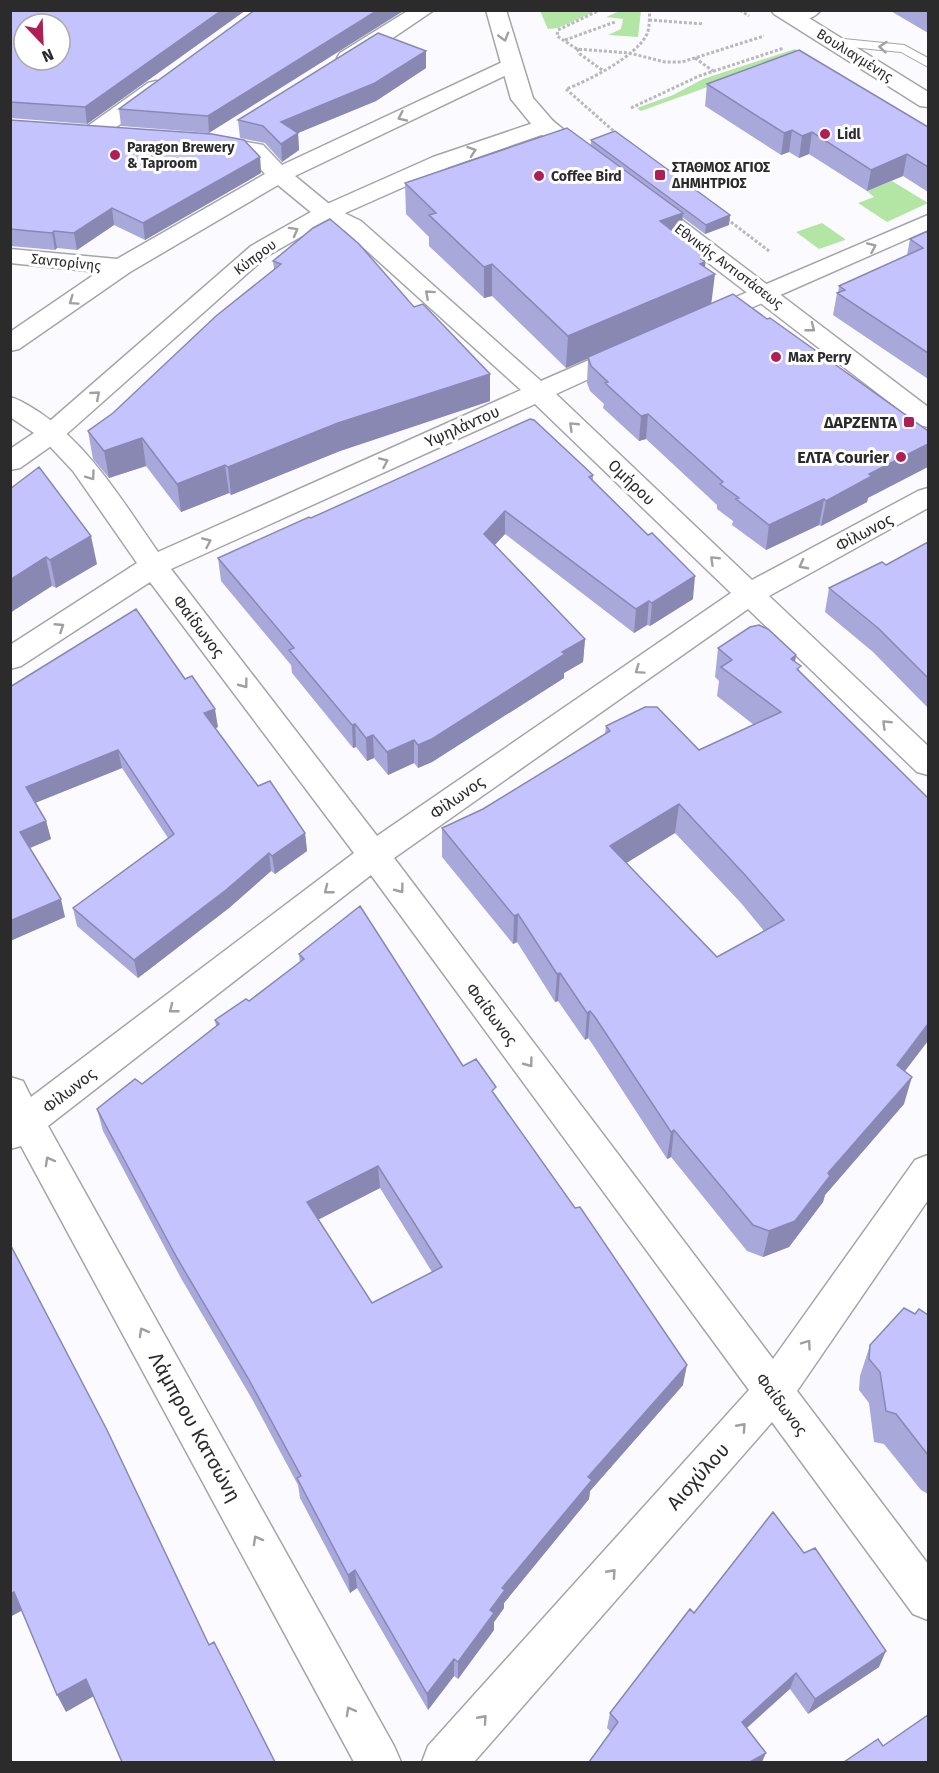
<svg xmlns="http://www.w3.org/2000/svg" width="939" height="1773" font-family="'Fira Sans',sans-serif">
	<style>
		.green { fill: #b3e5a4 }
		.lines { fill: none; stroke-linecap: round; stroke-linejoin: round }
		.lane-casing { stroke: #a4a5a8; stroke-width: 2 }
		.street-casing { stroke: #a4a5a8; stroke-width: 3 }
		.secondary-casing { stroke: #a4a5a8; stroke-width: 3 }
		.primary-casing { stroke: #a4a5a8; stroke-width: 3 }
		.path { stroke: #b9b9bc; stroke-width: 3; stroke-dasharray: 3 2; stroke-linecap: butt }
		.lane { fill: #fff; fill-rule: evenodd }
		.street { fill: #fff; fill-rule: evenodd }
		.secondary { fill: #fff; fill-rule: evenodd }
		.primary { fill: #fff; fill-rule: evenodd }
		.wall { fill: #a9a8da; fill-rule: evenodd }
		.shaded-wall { fill: #8988b2 }
		.building { fill: #c4c3fe; stroke: #8988b2; stroke-width: 1.5; fill-rule: evenodd }
		.oneway { stroke: #a0a0a0 }
		.poi-dot { fill: #ae1f56; stroke: #fff; stroke-width: 2 }
		.labels { text-anchor: middle; stroke-width: 6; stroke-linejoin: round; paint-order: stroke }
		.far-street-label { font-size: 14px; fill: #2b2b2c; stroke: #fff }
		.far-poi-label { font-size: 14px; font-weight: bold; fill: #2b2b2c; stroke: #fff; text-anchor: start }
		.poi-label { font-size: 16px; font-weight: bold; fill: #2b2b2c; stroke: #fff; text-anchor: end }
		.street-label { font-size: 16px; fill: #2b2b2c; stroke: #fff }
		.near-street-label { font-size: 20px; fill: #2b2b2c; stroke: #fff }
	</style>
	<rect width="100%" height="100%" fill="#fbfbff"/>
	<path class="green" d="M622,10L641,11L638,37L608,35L621,29L623,19L606,17Z
		M540,11H596L558,28L548,29Z
		M795,49L802,53L641,111L637,108L673,95L703,79Z
		M892,181L928,203L887,222L858,203L874,197L867,191Z
		M822,223L845,239V240L819,249L796,232Z"/>
	<g class="lines">
		<g class="lane-casing">
			<path id="lane" d="M834,38L904,45L928,58V67L901,52L830,45L828,42Z"/>
		</g>
		<g class="street-casing">
			<path id="street" d="M409,10H434L356,63L348,64L340,63L337,58L340,53Z
				M791,10H821C814,19 797,24 786,21L783,17Z
				M511,58L519,59L522,64L519,69L295,176L334,208L361,221L541,381L619,347L628,344L637,347L641,352L637,357L556,394L752,580L918,491L928,488V508L769,596L928,746V775L917,772L748,609L394,858L773,1359L915,1160L928,1155V1200L797,1391L928,1564V1620L913,1614L772,1422L474,1762H422L428,1746L749,1390L371,875L48,1126L394,1746L401,1762H354L21,1146L10,1149V1077L23,1081L31,1097L354,853L150,582L21,666L10,669V645L137,563L73,471L43,439L10,417V397C21,400 29,406 39,412C91,447 123,502 158,552L521,390L345,231L318,218L278,185L130,272L19,349L10,351V332L98,272L10,263V249L117,259L265,174L248,155L202,147L199,142L202,137L210,135L263,145L282,165ZM535,404L731,593L377,836L171,569Z
				M156,81L164,83L167,88L164,93L101,138L93,140L85,138L82,133L85,128L148,83Z
				M928,215V230L712,325L703,328L694,325L690,320L694,315Z"/>
		</g>
		<g class="secondary-casing">
			<path id="secondary" d="M545,119L553,121L556,126L553,131L449,167L334,218L267,256L61,439L20,468L10,470V449L43,427L251,246L318,208L433,157Z"/>
		</g>
		<g class="primary-casing">
			<path id="primary" d="M486,10H506L533,98L553,121L595,155L598,160L595,165L587,167L579,165L537,131L511,99Z
				M771,10H796L928,92V107L920,106L774,14Z
				M645,196L653,198L928,407V427L919,425L637,208L633,203L637,198Z"/>
		</g>
		<path class="path" d="M740,10L749,16
			M649,20L704,24
			M565,40L615,22
			M577,49L557,36L558,30L600,10
			M695,58L713,71
			M602,70L580,54L577,49L629,53L665,62H682L764,36
			M631,108L699,76L784,48
			M617,134L566,89C588,81 637,56 647,34C650,27 649,17 650,10
			M727,219L769,251"/>
		<use href="#lane" class="lane"/>
		<use href="#street" class="street"/>
		<use href="#secondary" class="secondary"/>
		<use href="#primary" class="primary"/>
	</g>
	<path class="wall" d="M10,10H246L87,124L10,118Z
		M255,10L209,133L121,126L119,109Z
		M889,10H928V33Z
		M426,51V68L376,101L298,133L299,150L282,162L265,143L240,138L238,120Z
		M707,84L928,127V192L903,176L867,191L809,154L799,158L789,152L781,155L705,106Z
		M10,120L260,157L261,173L145,240L114,225L77,250L57,248L55,250L10,246Z
		M591,140L730,215L729,225L705,234L682,217L680,237L705,267L711,304L868,498L867,502L821,526L819,525L766,550L732,525L733,521L717,509V505L646,439L639,441L603,408L604,404L590,391L587,383L588,358L566,368L492,296L484,298L429,246V237L406,214L405,183L591,145Z
		M313,228L490,401L340,451L231,495L229,493L181,512L146,466L109,478L93,459L88,431L113,413L274,269L273,261Z
		M928,231V379L833,315L837,293H838L839,286L907,255L910,239Z
		M593,475V480L693,599L650,626L647,625L634,633L505,534L494,545L585,639L583,662L564,673V678L432,762L418,768L414,763L388,775L374,758L367,761L356,747L353,748L292,673L291,665L221,581L218,558L311,518Z
		M10,489L97,564L56,588L52,586Z
		M928,542V708L873,652L825,612L829,588L886,565Z
		M718,648L796,655L795,662L800,672L905,1072L904,1104L825,1195L823,1202L789,1247L763,1257L747,1251L671,1157L667,1159L593,1045L588,1038L585,1040L558,1001L555,1002L517,942L513,944L442,857V828L483,809L605,734L606,726L699,750L754,725L717,696L719,681L715,677ZM675,833L741,903L764,931L717,957L626,863Z
		M10,687L218,727L215,728L258,786L305,833L307,851L275,874L271,871L229,908L138,978L77,926L73,908L168,838L122,768L35,803L46,821L51,839L30,848L65,917L10,941Z
		M299,954L463,1066L495,1095L683,1385L590,1491L589,1499L504,1603V1608L494,1622V1630L458,1679L454,1676L428,1710L357,1588L350,1593L300,1498L298,1485L252,1399L182,1280L103,1131L97,1109L142,1084L216,1026L215,1020L249,1001L300,963ZM380,1188L432,1272L372,1303L318,1219Z
		M915,1314L928,1315V1494L921,1490L884,1444L874,1442L869,1403L859,1390L860,1376L870,1345Z
		M694,1613L879,1667L808,1714L790,1689L611,1732L607,1728L610,1713Z"/>
	<path class="shaded-wall" d="M222,10H246L87,124L85,107Z
		M378,10H405L209,133L208,116Z
		M426,51V68L376,101L298,133L299,150L282,162L281,144V122Z
		M792,130L789,152L781,155L784,133Z
		M812,132L809,154L799,158L802,136Z
		M907,154L903,176L867,191L871,170Z
		M260,157L261,173L145,240L143,223Z
		M112,208L114,225L77,250L74,233Z
		M683,213L680,244L660,221Z
		M730,215L729,225L705,234L706,225Z
		M54,231L57,248L55,250L52,233Z
		M706,257L704,279L715,274L711,306L566,368L568,336L701,259Z
		M492,264V296L484,298V267Z
		M490,374V401L340,451L231,495L228,467L338,423Z
		M648,414L646,439L639,441L641,416Z
		M142,438L146,466L109,478L104,451Z
		M928,444V467L868,498L867,502L821,526L826,501L869,474Z
		M225,465L229,493L181,512L177,484Z
		M824,499L819,525L766,550L769,525Z
		M505,511V534L483,558L484,534Z
		M91,536L97,564L56,588L50,560Z
		M46,557L52,586L10,613V580Z
		M695,576L693,599L650,626L652,603Z
		M649,601L647,625L634,633L636,609Z
		M585,639L583,662L564,673V678L432,762L418,768V745L562,652Z
		M796,655L791,684V659Z
		M215,709L218,727L207,732L204,713Z
		M355,724L356,747L353,748L352,725Z
		M373,735L374,758L367,761L366,738Z
		M414,740V763L388,775L387,752Z
		M118,750L122,768L30,805L26,787Z
		M679,804L675,833L607,875L610,846Z
		M46,821L51,839L25,850L20,832Z
		M305,833L307,851L275,874L272,856Z
		M269,853L271,871L229,908L138,978L134,960Z
		M61,899L65,917L10,941V921Z
		M518,914L517,942L513,944L514,916Z
		M560,973L558,1001L555,1002L557,974Z
		M590,1011L588,1038L585,1040L587,1013Z
		M928,1024V1041L889,1092L897,1065Z
		M912,1077L904,1104L825,1195L823,1202L789,1247L763,1257L769,1231L828,1173Z
		M674,1130L671,1157L667,1159L671,1132Z
		M378,1166L380,1188L310,1224L307,1202Z
		M687,1365L683,1385L590,1491L589,1499L504,1603V1608L494,1622V1630L458,1679V1662L490,1610L502,1588L588,1477Z
		M355,1570L357,1588L350,1593L348,1575Z
		M14,1592L23,1610L10,1617V1594Z
		M886,1651L879,1667L808,1714L815,1699Z
		M454,1659V1676L428,1710L427,1694Z
		M796,1673L790,1689L737,1737L742,1722Z
		M86,1679L94,1696L66,1712L57,1695Z
		M766,1753L762,1762H750Z"/>
	<path class="building" d="M10,10H222L85,107L10,102ZM24,24H60V60H24Z
		M255,10H378L208,116L119,109Z
		M378,33L426,51L375,83L281,122L298,133L281,144L263,126L238,120Z
		M799,50L928,127V167L907,154L871,170L812,132L802,136L792,130L784,133L707,84Z
		M10,120L212,134L244,140L260,157L143,223L112,208L74,233L54,231L52,233L10,229Z
		M567,128L683,213L660,221L706,257L701,259L705,262L700,264L715,274L568,336L492,264L484,267L429,215L436,213L405,183Z
		M615,131L730,215L706,225L591,140Z
		M330,219L359,244L414,307L423,304L490,374L338,423L228,467L225,465L177,484L142,438L104,451L88,431L113,413L216,316L281,264L273,261L313,228Z
		M928,231V353L837,293L845,290L839,286L923,248L910,239Z
		M733,294L767,319L770,318L928,431V444L869,474L872,476L826,501L824,499L769,525L736,499L739,498L720,484L723,482L648,414L641,416L605,383L608,382L591,366L588,357Z
		M530,419L534,420L593,475L589,477L648,535L652,533L695,576L652,603L649,601L636,609L505,511L484,534L585,639L562,652L565,654L432,739L418,745L414,740L387,752L373,735L366,738L355,724L352,725L289,650L294,648L218,558L309,517L311,518Z
		M39,467L91,536L50,560L46,557L10,580V489Z
		M928,542V678L878,628L829,588L882,562L886,565Z
		M136,609L185,679L192,676L215,709L204,713L258,786L270,781L305,833L272,856L269,853L226,890L134,960L73,908L174,834L118,750L26,787L46,821L20,832L61,899L10,921V687Z
		M759,625L768,629L796,655L791,659L801,666L797,669L928,798V1024L897,1065L912,1077L828,1173L830,1176L795,1221L769,1231L753,1225L674,1130L671,1132L595,1017L590,1011L587,1013L560,973L557,974L518,914L514,916L442,828L483,809L610,731L606,726L645,707H657L699,750L781,712L721,667L732,660L718,648L750,627ZM679,804L745,875L784,920L717,957L610,846Z
		M360,906L463,1066L476,1059L496,1087L492,1091L575,1208L580,1207L687,1365L588,1477L592,1480L502,1588L505,1590L490,1610L494,1613L458,1662L454,1659L427,1694L355,1570L348,1575L297,1478L301,1476L248,1378L177,1258L97,1109L135,1079L142,1084L219,1024L215,1020L246,999L249,1001L304,959L299,954ZM378,1166L442,1267L372,1303L307,1202Z
		M10,1244L107,1430L209,1645L214,1642L275,1762H122L86,1679L57,1695L14,1592L10,1594Z
		M904,1308L915,1314L919,1309L928,1315V1455L896,1414L886,1411L880,1372L869,1359L870,1345Z
		M773,1512L804,1553L815,1548L886,1651L815,1699L796,1673L742,1722L766,1753L750,1762H589L618,1722L610,1713L690,1609L694,1613Z
		M928,1715V1762H844L878,1739L883,1746Z"/>
	<defs><path id="oneway-chevron" d="M-2-3.5L2.5 0L-2 3.5" fill="none" stroke-width="1.6" stroke-linecap="round" stroke-linejoin="round" transform="scale(1.5)"/></defs>
	<g class="oneway">
		<use href="#oneway-chevron" transform="translate(504 37) rotate(74)"/>
		<use href="#oneway-chevron" transform="translate(883 47) rotate(-175)"/>
		<use href="#oneway-chevron" transform="translate(402 117) rotate(155)"/>
		<use href="#oneway-chevron" transform="translate(472 151) rotate(-19)"/>
		<use href="#oneway-chevron" transform="translate(294 231) rotate(-29)"/>
		<use href="#oneway-chevron" transform="translate(872 247) rotate(-24)"/>
		<use href="#oneway-chevron" transform="translate(429 294) rotate(-138)"/>
		<use href="#oneway-chevron" transform="translate(73 301) rotate(145)"/>
		<use href="#oneway-chevron" transform="translate(811 328) rotate(38)"/>
		<use href="#oneway-chevron" transform="translate(96 395) rotate(-41)"/>
		<use href="#oneway-chevron" transform="translate(573 426) rotate(-136)"/>
		<use href="#oneway-chevron" transform="translate(384 462) rotate(-24)"/>
		<use href="#oneway-chevron" transform="translate(91 476) rotate(54)"/>
		<use href="#oneway-chevron" transform="translate(207 542) rotate(-24)"/>
		<use href="#oneway-chevron" transform="translate(714 560) rotate(-136)"/>
		<use href="#oneway-chevron" transform="translate(803 565) rotate(152)"/>
		<use href="#oneway-chevron" transform="translate(60 627) rotate(-33)"/>
		<use href="#oneway-chevron" transform="translate(639 670) rotate(145)"/>
		<use href="#oneway-chevron" transform="translate(244 684) rotate(53)"/>
		<use href="#oneway-chevron" transform="translate(886 724) rotate(-136)"/>
		<use href="#oneway-chevron" transform="translate(400 889) rotate(53)"/>
		<use href="#oneway-chevron" transform="translate(328 890) rotate(142)"/>
		<use href="#oneway-chevron" transform="translate(173 1009) rotate(142)"/>
		<use href="#oneway-chevron" transform="translate(529 1063) rotate(53)"/>
		<use href="#oneway-chevron" transform="translate(49 1161) rotate(-119)"/>
		<use href="#oneway-chevron" transform="translate(143 1332) rotate(-119)"/>
		<use href="#oneway-chevron" transform="translate(807 1344) rotate(-55)"/>
		<use href="#oneway-chevron" transform="translate(742 1427) rotate(-48)"/>
		<use href="#oneway-chevron" transform="translate(257 1540) rotate(-119)"/>
		<use href="#oneway-chevron" transform="translate(612 1573) rotate(-48)"/>
		<use href="#oneway-chevron" transform="translate(350 1711) rotate(-119)"/>
		<use href="#oneway-chevron" transform="translate(483 1719) rotate(-48)"/>
	</g>
	<g class="poi-dot">
		<circle cx="825" cy="134" r="6"/>
		<circle cx="115" cy="155" r="6"/>
		<rect x="654" y="169" width="12" height="12" rx="3"/>
		<circle cx="539" cy="176" r="6"/>
		<circle cx="776" cy="357" r="6"/>
		<rect x="903" y="416" width="12" height="12" rx="3"/>
		<circle cx="901" cy="457" r="6"/>
	</g>
	<g class="labels">
		<g class="far-street-label">
			<text transform="translate(855 55) rotate(32)" y="5">Βουλιαγμένης</text>
			<text transform="translate(255 257) rotate(-37)" y="5">Κύπρου</text>
			<text transform="translate(66 262) rotate(6)" y="5">Σαντορίνης</text>
			<text transform="translate(729 266) rotate(37)" y="5">Εθνικής Αντιστάσεως</text>
		</g>
		<g class="far-poi-label">
			<text x="837" y="139">Lidl</text>
			<text x="127" y="152">Paragon Brewery<tspan x="127" dy="16">&amp; Taproom</tspan></text>
			<text x="672" y="172">ΣΤΑΘΜΟΣ ΑΓΙΟΣ<tspan x="672" dy="16">ΔΗΜΗΤΡΙΟΣ</tspan></text>
			<text x="551" y="181">Coffee Bird</text>
			<text x="788" y="362">Max Perry</text>
		</g>
		<g class="poi-label">
			<text x="897" y="428">ΔΑΡΖΕΝΤΑ</text>
			<text x="889" y="463">ΕΛΤΑ Courier</text>
		</g>
		<g class="street-label">
			<text transform="translate(462 426) rotate(-24)" y="6">Υψηλάντου</text>
			<text transform="translate(632 482) rotate(44)" y="6">Ομήρου</text>
			<text transform="translate(864 532) rotate(-28)" y="6">Φίλωνος</text>
			<text transform="translate(199 626) rotate(53)" y="6">Φαίδωνος</text>
			<text transform="translate(457 797) rotate(-35)" y="6">Φίλωνος</text>
			<text transform="translate(492 1014) rotate(53)" y="6">Φαίδωνος</text>
			<text transform="translate(69 1090) rotate(-38)" y="6">Φίλωνος</text>
			<text transform="translate(782 1404) rotate(53)" y="6">Φαίδωνος</text>
		</g>
		<g class="near-street-label">
			<text transform="translate(195 1427) rotate(61)" y="7">Λάμπρου Κατσώνη</text>
			<text transform="translate(698 1476) rotate(-48)" y="7">Αισχύλου</text>
		</g>
	</g>
	<rect width="939" height="1773" fill="none" stroke="#2b2b2c" stroke-width="24"/>
	<g transform="translate(42 42) rotate(157)"><circle r="28" fill="#ffffff" stroke="#aaaaab" stroke-width="1.5"/>
	<path d="M0-4.5L10 22L0 15L-10 22Z" fill="#ae1f56"/>
	<text y="-9" font-size="16" font-weight="bold" text-anchor="middle" fill="#2b2b2c">N</text>
	</g>
</svg>
